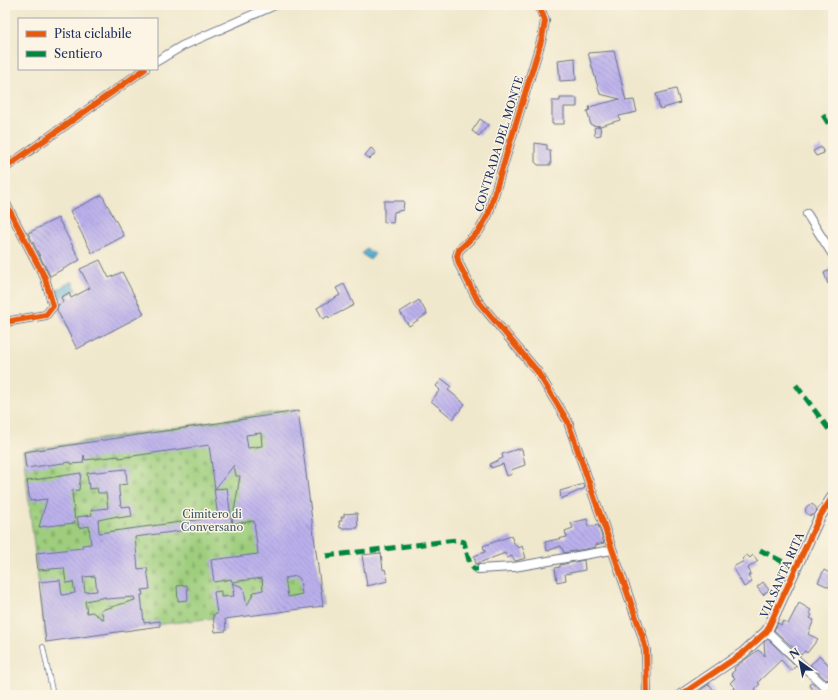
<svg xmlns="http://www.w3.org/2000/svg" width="838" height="700" font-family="'Libre Caslon Text',serif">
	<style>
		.cemetery { fill: url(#cemetery-stones); stroke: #5c7e6e }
		.water { fill: #4ba8ca; stroke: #336c94 }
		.building { fill: url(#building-back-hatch); fill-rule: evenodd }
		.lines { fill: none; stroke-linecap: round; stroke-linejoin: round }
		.service-casing { stroke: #667084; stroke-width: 5.5 }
		.minor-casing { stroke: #667084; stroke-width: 10 }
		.tertiary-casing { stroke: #667084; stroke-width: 12 }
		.service { stroke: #fff; stroke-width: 4 }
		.minor { stroke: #fff; stroke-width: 8 }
		.tertiary { stroke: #fff; stroke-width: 10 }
		.quiet { stroke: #00873e; stroke-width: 5; stroke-dasharray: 10 5; stroke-linecap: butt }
		.cycleway-casing { stroke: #fcf5e5; stroke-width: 8 }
		.cycleway { stroke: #e8590c; stroke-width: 6 }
		.labels { text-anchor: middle; stroke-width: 3; stroke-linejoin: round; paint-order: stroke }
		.street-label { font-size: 11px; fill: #1b2f5e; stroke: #fcf5e5 }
		.park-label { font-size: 11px; fill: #3c5766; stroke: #fcf5e5 }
	</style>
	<defs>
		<pattern id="cemetery-stones" width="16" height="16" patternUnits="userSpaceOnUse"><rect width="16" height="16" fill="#9ece7d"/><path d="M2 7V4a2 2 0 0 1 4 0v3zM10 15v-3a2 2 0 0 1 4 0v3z" fill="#88b16e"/></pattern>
		<pattern id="building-back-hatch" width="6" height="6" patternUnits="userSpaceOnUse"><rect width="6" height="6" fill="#bbb0ec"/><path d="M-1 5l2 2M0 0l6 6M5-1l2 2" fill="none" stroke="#9790c2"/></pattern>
	</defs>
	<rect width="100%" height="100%" fill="#fcf5e5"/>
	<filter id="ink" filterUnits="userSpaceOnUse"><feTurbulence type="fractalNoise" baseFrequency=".025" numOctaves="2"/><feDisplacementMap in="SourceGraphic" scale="8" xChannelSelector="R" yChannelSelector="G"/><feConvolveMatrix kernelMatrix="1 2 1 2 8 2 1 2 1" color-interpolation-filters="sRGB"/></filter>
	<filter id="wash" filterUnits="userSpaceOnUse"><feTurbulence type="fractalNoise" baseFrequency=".012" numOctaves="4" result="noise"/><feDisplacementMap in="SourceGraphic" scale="16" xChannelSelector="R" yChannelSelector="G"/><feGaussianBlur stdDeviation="0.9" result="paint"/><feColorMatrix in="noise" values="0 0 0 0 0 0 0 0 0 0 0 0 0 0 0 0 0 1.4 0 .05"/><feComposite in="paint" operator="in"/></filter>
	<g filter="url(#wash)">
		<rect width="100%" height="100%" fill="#f0e8cc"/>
		<path class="cemetery" d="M295,409L323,605L45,638L23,451Z"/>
		<path class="water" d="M366,249L375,254L370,260L362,254Z
			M72,281L77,290L56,300L52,292Z"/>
		<g id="blocks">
			<path class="building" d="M614,51L626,101L634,100L637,112L619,116L620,120L600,126L591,125L587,111L590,110L589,107L620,99L600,94L588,53Z
				M575,58L576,80L560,81L558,60Z
				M676,89L680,103L660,109L656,94Z
				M560,98H577V107H564V124H552V101H560Z
				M480,119L488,125L479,136L472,131Z
				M600,126L601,135L595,136L594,128Z
				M535,143L547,145V150H550L551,165H538L535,162Z
				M821,147L824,153L816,156L813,151Z
				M371,148L376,152L370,159L365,155Z
				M102,195L124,236L92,253L70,211Z
				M384,201H404L403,210L394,212L393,223L384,222Z
				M58,218L80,260L50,276L28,233Z
				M100,260L109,278L122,272L144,314L77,349L57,310L58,305L63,302L61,297L69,293L71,298L90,288L80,269Z
				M833,267V288L830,283L828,284L824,273Z
				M344,284L354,305L329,318L328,316L323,319L317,308L340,295L336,288Z
				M419,300L427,314L409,326L400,312Z
				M442,379L451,386L448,390L465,404L453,419L431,401L440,390L436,386Z
				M298,411L323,606L225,619L226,631L215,632L213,615L217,614L214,592L221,591V597L234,596L233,591H235L232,583L243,587L247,606L254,592L263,590L262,578L232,582L231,579L214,582L211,560L258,554L254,521L232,524L240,476H236L234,465L215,489L209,445L119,458V456L85,460L84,455L83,463L71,464V462L26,468L24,452ZM261,433L262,446L248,448L246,435ZM297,576L300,579L302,594L288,597L285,578Z
				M518,449H522L525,465L511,470L512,474L507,476L503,464L491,468L490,464L503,458L502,454Z
				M126,469L127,484L119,485V491L121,507L130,506L132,516L118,518V516L98,520L99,533L218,517L214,489L227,488L232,524L135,537L138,569L147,568L150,589L142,590L143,595H141L144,623L160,621V626L46,642L39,582L60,580L62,595L75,593L73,582L66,583L64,568L38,570L36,553L82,548V545L91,544L89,526L79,528L77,517L92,515L91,510L108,508L106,493H98L97,488L89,489L87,473ZM95,576L97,591L85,592L83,577ZM106,597V599L134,597L135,600L101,610L104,620L92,612L87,613L85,601Z
				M81,473L79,490L72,491L75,523L39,527L47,499L30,501L27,481Z
				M584,484L585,488L561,499L560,491Z
				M805.5 510a5.5 5.5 0 1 1 11 0a5.5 5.5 0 1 1-11 0Z
				M357,513L358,528H340L339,521H342L341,517H344V514Z
				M587,519L588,527L598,525L604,543L595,545L596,547L564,553L561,546L547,551L545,542L567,537L565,531L573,528L571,523Z
				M511,536L515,545L519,548L522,546L526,558L515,561L512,556L507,558L505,553L476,564L474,556L485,552L483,546Z
				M381,553L383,570L385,569L388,581L367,586L362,555Z
				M747,555L750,558L753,555L758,561L748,568L751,574L748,576L752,582L744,587L733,567L744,561L742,559Z
				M584,560L585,570L565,574L566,580L557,582L555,568L560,567V565Z
				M824,570L833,575V589L818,582Z
				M763,582L769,590L763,595L757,587Z
				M187,585L188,600L178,601L177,586Z
				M799,603L811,610L809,613L812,615L810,618L814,620L808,634L818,639L807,653L805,651L801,655L774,630L778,623L781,625L783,621L788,624Z
				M768,639L796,666L791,671L781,660L760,680L758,683L760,684L755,689L757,691L753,695H728L735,688L730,683L735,678L731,674L735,670L734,668L758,650L765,656L764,642Z
				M820,656L830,666L833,664V675L829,679L826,680L810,665Z
				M811,682L824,691L827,695H817L809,685Z
				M709,684L717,695H696L702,689Z"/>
		</g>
	</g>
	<g filter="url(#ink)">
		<use href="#blocks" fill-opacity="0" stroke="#667084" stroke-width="1"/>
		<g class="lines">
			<g class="service-casing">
				<path id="service" d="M43,647L53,695"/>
			</g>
			<g class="minor-casing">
				<path id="minor" d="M539,5L545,21L542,38L488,215L479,231L459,250L457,256L459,264L478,301L537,371L568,422L642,635L646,650L647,695
					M157,61L182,46L275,5
					M5,168L145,69
					M5,202L45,278L53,306L46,315L5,322
					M807,214L833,255
					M478,569L514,567L612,550
					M767,631L824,686L833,684"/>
			</g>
			<g class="tertiary-casing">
				<path id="tertiary" d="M681,695L743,653L767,631L819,518L833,496"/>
			</g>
			<use href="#service" class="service"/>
			<use href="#minor" class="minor"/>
			<use href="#tertiary" class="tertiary"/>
			<path class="quiet" d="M823,115L833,131
				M796,385L833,435
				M760,550L795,568
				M326,556L456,540L464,542L470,564L474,569H478"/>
			<g class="cycleway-casing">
				<path id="cycleway" d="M539,5L545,21L542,38L488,215L479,231L459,250L457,256L459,264L478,301L537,371L568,422L642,635L646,650L647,695
					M5,168L145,69
					M5,202L45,278L53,306L46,315L5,322
					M681,695L743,653L767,631L819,518L833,496"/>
			</g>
			<use href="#cycleway" class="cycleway"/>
		</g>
	</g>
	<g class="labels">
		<g class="street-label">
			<text transform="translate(499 144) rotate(-73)" y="4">CONTRADA DEL MONTE</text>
			<text transform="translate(782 575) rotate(-66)" y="4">VIA SANTA RITA</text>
		</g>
		<g class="park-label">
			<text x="212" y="518">Cimitero di<tspan x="212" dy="13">Conversano</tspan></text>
		</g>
	</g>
	<rect width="838" height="700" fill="none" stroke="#fcf5e5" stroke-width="20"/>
	<rect x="18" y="18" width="140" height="52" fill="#fcf5e5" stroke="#a2a6af"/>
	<rect x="26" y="31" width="20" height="6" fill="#e8590c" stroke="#a2a6af"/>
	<text x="54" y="38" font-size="12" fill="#1b2f5e">Pista ciclabile</text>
	<rect x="26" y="51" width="20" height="6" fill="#00873e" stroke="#a2a6af"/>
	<text x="54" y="58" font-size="12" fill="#1b2f5e">Sentiero</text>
	<g transform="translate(800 662) rotate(327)" stroke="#fcf5e5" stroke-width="3" paint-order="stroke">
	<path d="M0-3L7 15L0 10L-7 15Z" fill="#1b2f5e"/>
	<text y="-6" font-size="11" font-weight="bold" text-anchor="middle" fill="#1b2f5e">N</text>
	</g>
</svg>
